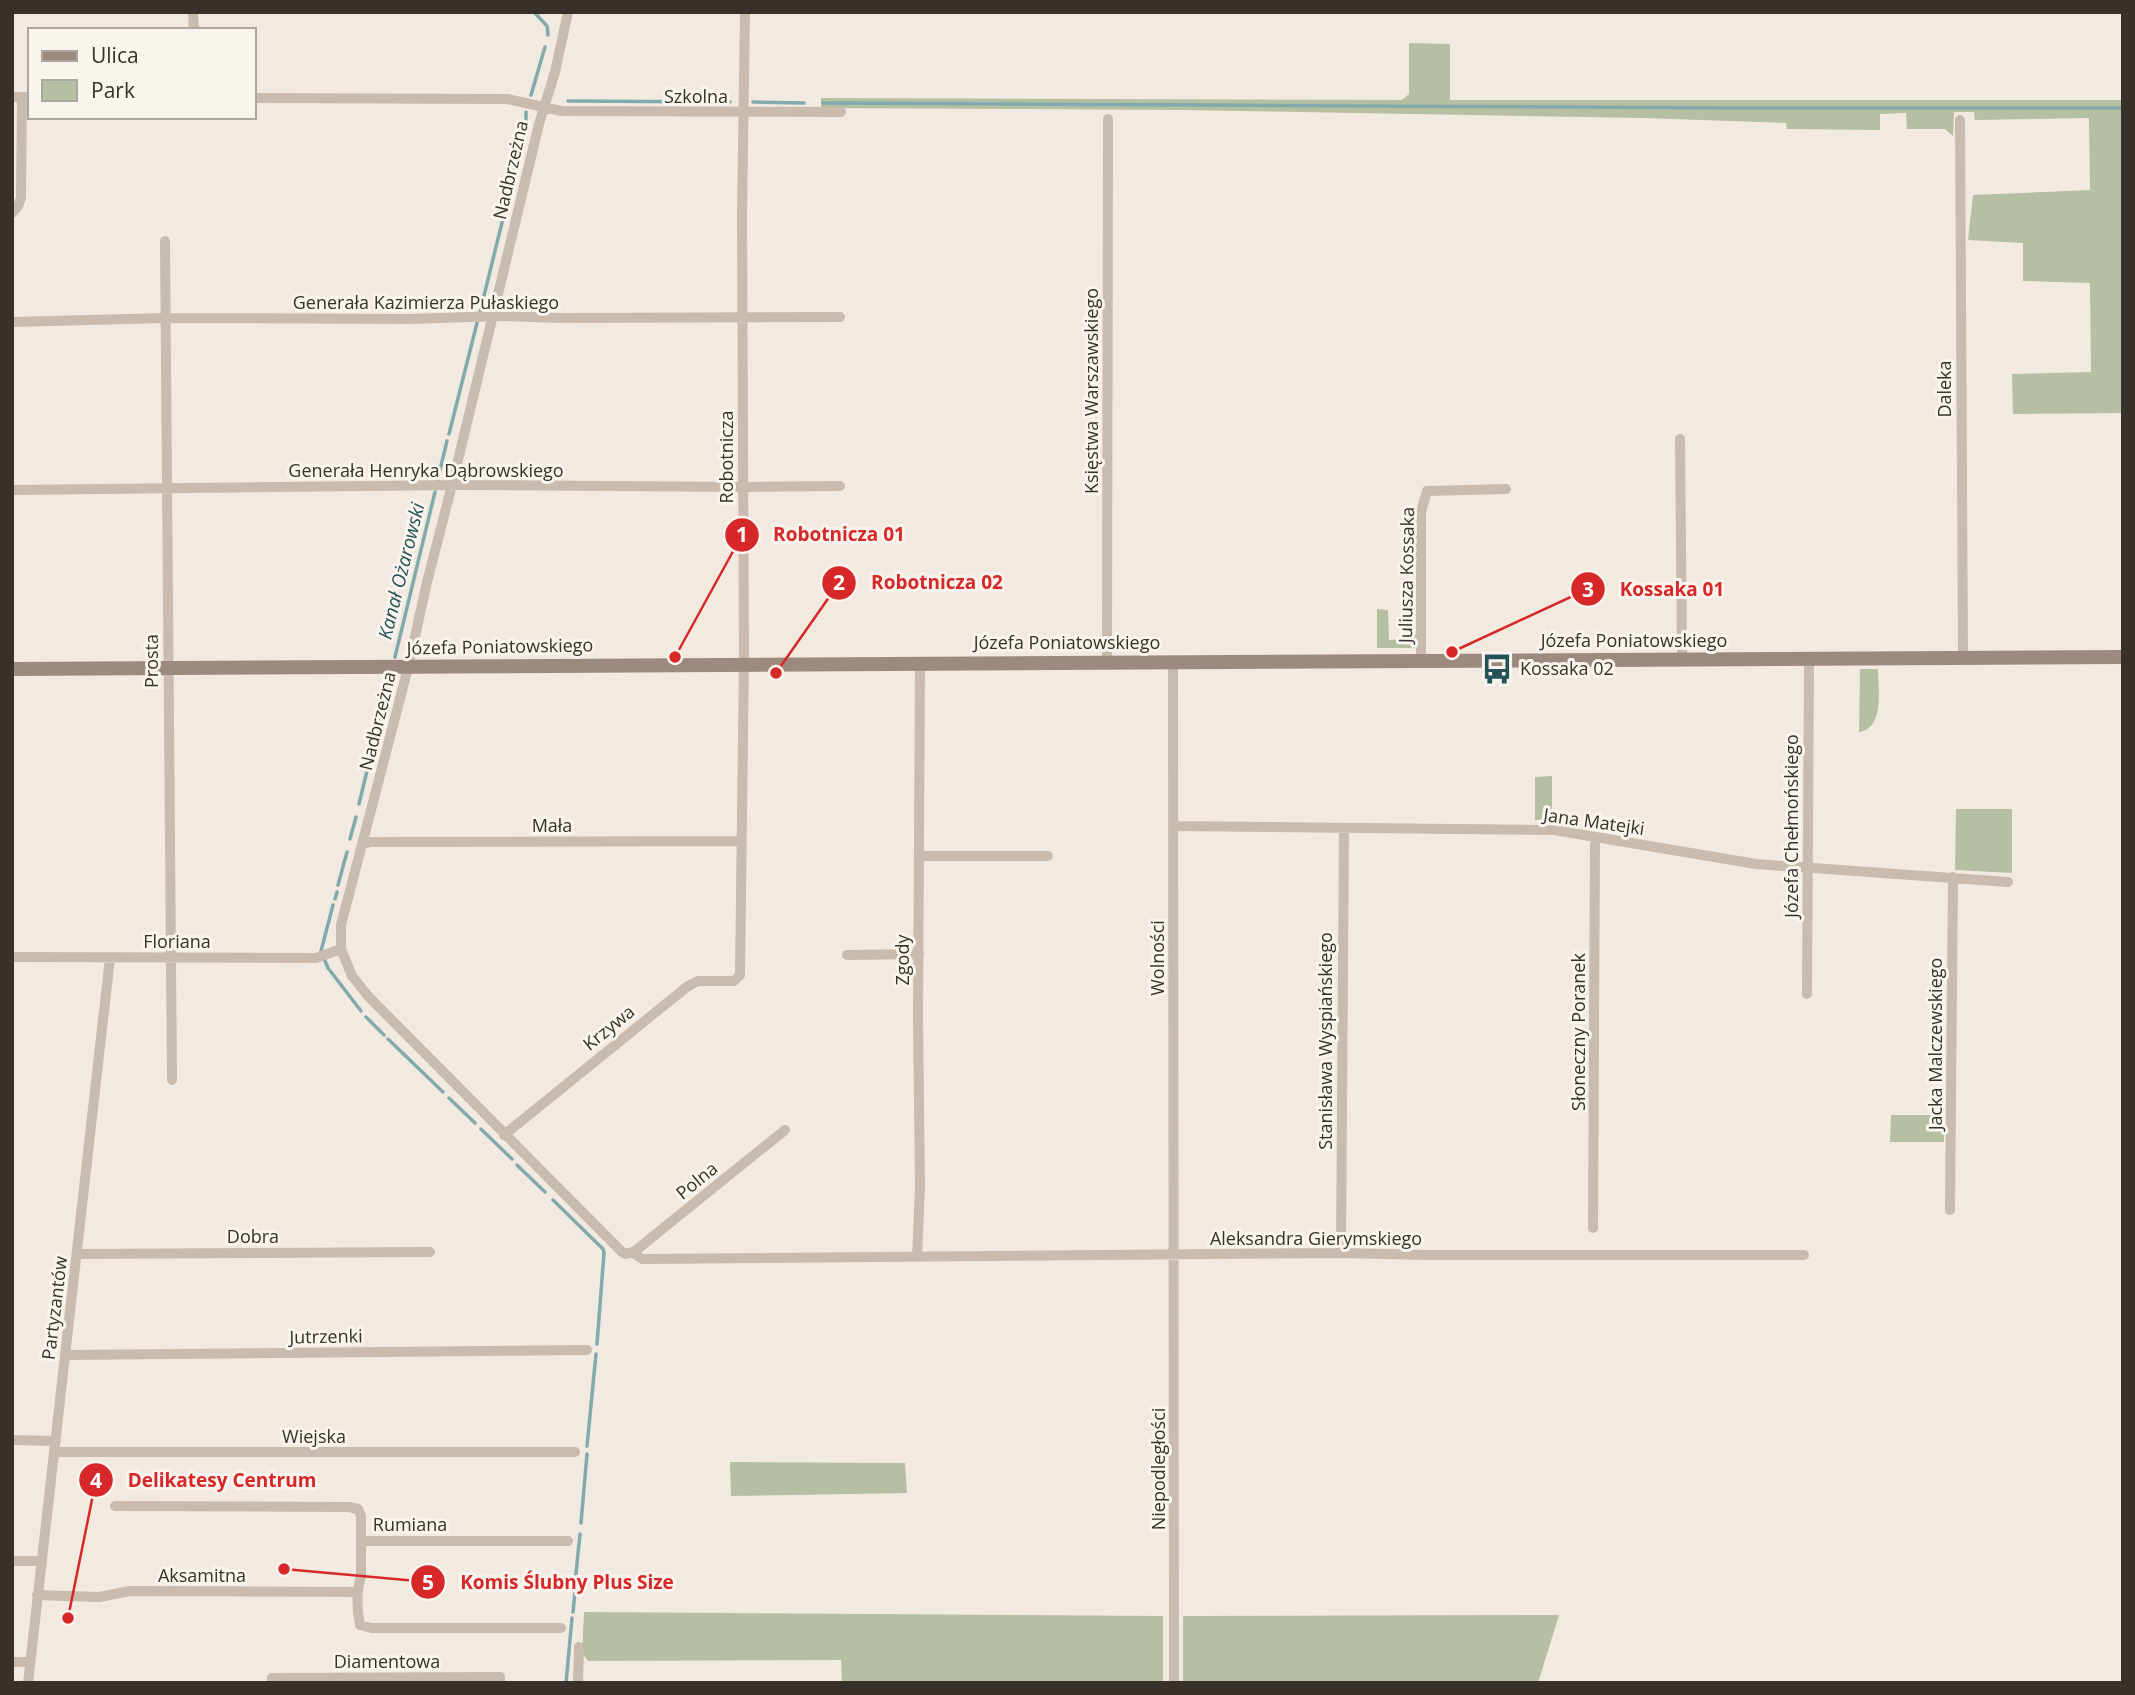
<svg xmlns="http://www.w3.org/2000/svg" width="2135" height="1695" font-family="'Open Sans',sans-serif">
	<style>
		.green { fill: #b5c0a2 }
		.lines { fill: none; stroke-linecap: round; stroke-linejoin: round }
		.stream { stroke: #82aaad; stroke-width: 3.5 }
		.street { stroke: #c9bbae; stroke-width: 10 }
		.secondary { stroke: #9d8a7f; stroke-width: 14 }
		.labels { text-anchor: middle; stroke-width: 6; stroke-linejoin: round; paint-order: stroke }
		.street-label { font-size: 18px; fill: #38302b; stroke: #f9f4ee }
		.poi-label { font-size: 18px; fill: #38302b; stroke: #f9f4ee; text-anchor: start }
		.water-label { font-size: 19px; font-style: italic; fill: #245357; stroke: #f9f4ee }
		.leader { fill: none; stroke: #d62828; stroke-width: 2.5 }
		.callout-dot { fill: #d62828; stroke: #f9f4ee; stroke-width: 2.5 }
		.mark-label { font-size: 21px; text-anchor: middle; font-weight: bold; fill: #fff }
		.callout-label { font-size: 19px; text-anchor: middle; font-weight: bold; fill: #d62828; stroke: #f9f4ee; stroke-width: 6; stroke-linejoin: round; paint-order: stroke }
	</style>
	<rect width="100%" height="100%" fill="#f2eae1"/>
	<path class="green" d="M1409,43L1450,44V100H2123V413L2013,414L2012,374L2091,372L2090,283L2023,281V243L1968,240L1973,195L2090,190L2089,118L1975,120L1974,112H1954L1953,136L1945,129H1907L1906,113L1880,114V130L1787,129L1786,123L1644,118L1181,110L821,108V98L1402,100L1409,94Z
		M1377,609L1388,610L1389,640L1412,639L1418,631V648H1377Z
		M1860,669H1878C1878,689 1885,728 1859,732Z
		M1552,776V820H1535V777Z
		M1956,809H2012V873L1955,870Z
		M1891,1115H1944V1142H1890Z
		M730,1462L905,1463L907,1493L731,1496Z
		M584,1612L1163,1616V1683H842L841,1660L588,1661L582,1653Z
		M1559,1615L1538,1683H1183V1616Z"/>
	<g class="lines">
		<path class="stream" d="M534,12L547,26L548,35
			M531,95L545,47
			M568,101L730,102
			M753,102L804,103
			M823,103L1741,108H2123
			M514,172L526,129V112
			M480,312L512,182
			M449,434L477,323
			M437,482L447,441
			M395,657L435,492
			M359,804L390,676
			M350,839L356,817
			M338,885L347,852
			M335,899L337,892
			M333,905L321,951L328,968L361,1011
			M366,1017L384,1035
			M388,1039L443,1092
			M449,1098L475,1123
			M481,1129L512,1159
			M517,1165L545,1192
			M553,1200L603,1249L604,1253L597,1344
			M587,1446L596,1354
			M581,1523L587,1454
			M575,1583L580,1534
			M573,1612L575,1592
			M566,1683L572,1618"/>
		<path class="street" d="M193,12L194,30
			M568,12L555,72L539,124L452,485L427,582L408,668L341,925V949L352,976L368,996L622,1252L626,1254L635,1251L785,1130
			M12,97H30
			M254,98L507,99L561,111L841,112
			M1960,120L1963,658
			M12,213L18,206L21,198L22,97
			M165,241L172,1080
			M12,322L166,318L409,319L500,316L563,318L840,317
			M1680,439L1682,660
			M12,490L458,485L743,487L840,486
			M1421,661V512L1427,491L1506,489
			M1107,662L1108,119
			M1173,662L1174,1683
			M1174,826L1554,830L1756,864L2008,882
			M363,844L371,842L742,841
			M919,856H1048
			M847,955L919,954
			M12,957L316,958L341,949
			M1807,994L1809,660
			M504,1135L688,986L698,981H734L740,975L744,658L742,215L745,12
			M1950,1210L1953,877
			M1593,1228L1595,837
			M632,1252L642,1259L1341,1253L1427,1255H1804
			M1341,1253L1344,828
			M77,1254L430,1252
			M917,1257L920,1187L918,1018L920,664
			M65,1355L587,1350
			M12,1440L56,1441
			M54,1452H575
			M115,1506L349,1507L358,1509L361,1516V1577C356,1592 357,1610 360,1625L372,1628H561
			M361,1541H568
			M12,1561H41
			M37,1595L99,1597L130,1591L358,1592
			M12,1662H30
			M28,1683L110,958
			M272,1683V1678L500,1677V1683
			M578,1683L579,1647"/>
		<path class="secondary" d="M12,669L2123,657"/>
	</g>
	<defs>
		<g id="bus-bare" transform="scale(2.415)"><path d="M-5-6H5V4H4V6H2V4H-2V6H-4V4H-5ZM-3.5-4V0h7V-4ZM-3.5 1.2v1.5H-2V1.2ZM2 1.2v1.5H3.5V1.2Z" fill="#245357" stroke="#f9f4ee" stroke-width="2.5" paint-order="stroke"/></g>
	</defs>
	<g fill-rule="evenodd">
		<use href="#bus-bare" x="1497" y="669"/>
	</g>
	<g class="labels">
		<g class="street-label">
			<text x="696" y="103">Szkolna</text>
			<text transform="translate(511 170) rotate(-77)" y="6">Nadbrzeżna</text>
			<text x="426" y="309">Generała Kazimierza Pułaskiego</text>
			<text transform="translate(1945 389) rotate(-90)" y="6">Daleka</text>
			<text transform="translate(1092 391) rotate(-90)" y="6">Księstwa Warszawskiego</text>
			<text transform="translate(727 457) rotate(-90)" y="6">Robotnicza</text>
			<text x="426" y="477">Generała Henryka Dąbrowskiego</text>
			<text transform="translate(1407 575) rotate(-89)" y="6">Juliusza Kossaka</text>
			<text x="1634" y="647">Józefa Poniatowskiego</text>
			<text x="1067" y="649">Józefa Poniatowskiego</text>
			<text transform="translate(500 647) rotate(-1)" y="6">Józefa Poniatowskiego</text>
			<text transform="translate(152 661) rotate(-90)" y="6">Prosta</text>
			<text transform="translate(378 721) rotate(-76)" y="6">Nadbrzeżna</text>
			<text transform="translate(1594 822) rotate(8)" y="6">Jana Matejki</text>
			<text x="552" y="832">Mała</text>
			<text transform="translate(1792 826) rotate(-90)" y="6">Józefa Chełmońskiego</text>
			<text x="177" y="948">Floriana</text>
			<text transform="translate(1158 958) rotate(-90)" y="6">Wolności</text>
			<text transform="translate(903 960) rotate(-90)" y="6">Zgody</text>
			<text transform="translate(609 1028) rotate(-39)" y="6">Krzywa</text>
			<text transform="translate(1579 1032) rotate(-90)" y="6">Słoneczny Poranek</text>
			<text transform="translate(1326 1041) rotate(-90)" y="6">Stanisława Wyspiańskiego</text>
			<text transform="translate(1936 1044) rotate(-90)" y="6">Jacka Malczewskiego</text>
			<text transform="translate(697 1181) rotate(-39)" y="6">Polna</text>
			<text x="253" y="1243">Dobra</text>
			<text x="1316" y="1245">Aleksandra Gierymskiego</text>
			<text transform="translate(55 1308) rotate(-83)" y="6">Partyzantów</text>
			<text transform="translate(326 1337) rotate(-1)" y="6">Jutrzenki</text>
			<text x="314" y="1443">Wiejska</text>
			<text transform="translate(1159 1469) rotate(-90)" y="6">Niepodległości</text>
			<text x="410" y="1531">Rumiana</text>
			<text x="202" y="1582">Aksamitna</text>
			<text x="387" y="1668">Diamentowa</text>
		</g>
		<g class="poi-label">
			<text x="1520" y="675">Kossaka 02</text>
		</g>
		<g class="water-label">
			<text transform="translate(401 571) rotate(-76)" y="7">Kanał Ożarowski</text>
		</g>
	</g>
	<path class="leader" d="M675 657L742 535M776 673L839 583M1452 652L1588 589M68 1618L96 1480M284 1569L428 1582"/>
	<g class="callout-dot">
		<circle cx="675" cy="657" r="7"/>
		<circle cx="776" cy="673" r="7"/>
		<circle cx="1452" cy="652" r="7"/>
		<circle cx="68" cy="1618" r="7"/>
		<circle cx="284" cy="1569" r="7"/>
		<circle cx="742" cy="535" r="18"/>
		<circle cx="839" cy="583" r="18"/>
		<circle cx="1588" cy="589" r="18"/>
		<circle cx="96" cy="1480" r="18"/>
		<circle cx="428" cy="1582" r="18"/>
	</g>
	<g class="mark-label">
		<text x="742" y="542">1</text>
		<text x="839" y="590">2</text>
		<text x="1588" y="597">3</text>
		<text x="96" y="1488">4</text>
		<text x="428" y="1590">5</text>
	</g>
	<g class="callout-label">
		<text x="839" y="541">Robotnicza 01</text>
		<text x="937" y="589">Robotnicza 02</text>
		<text x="1672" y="596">Kossaka 01</text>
		<text x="222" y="1487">Delikatesy Centrum</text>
		<text x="567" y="1589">Komis Ślubny Plus Size</text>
	</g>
	<rect width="2135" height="1695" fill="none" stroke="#38302b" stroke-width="28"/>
	<rect x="28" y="28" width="228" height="91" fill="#f9f4ee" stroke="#aca6a0" stroke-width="2"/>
	<rect x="42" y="51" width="35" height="10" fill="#9d8a7f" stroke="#aca6a0" stroke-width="2"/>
	<text x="91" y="63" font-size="21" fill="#38302b">Ulica</text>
	<rect x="42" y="80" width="35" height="21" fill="#b5c0a2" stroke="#aca6a0" stroke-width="2"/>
	<text x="91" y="98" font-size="21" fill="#38302b">Park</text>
</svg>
